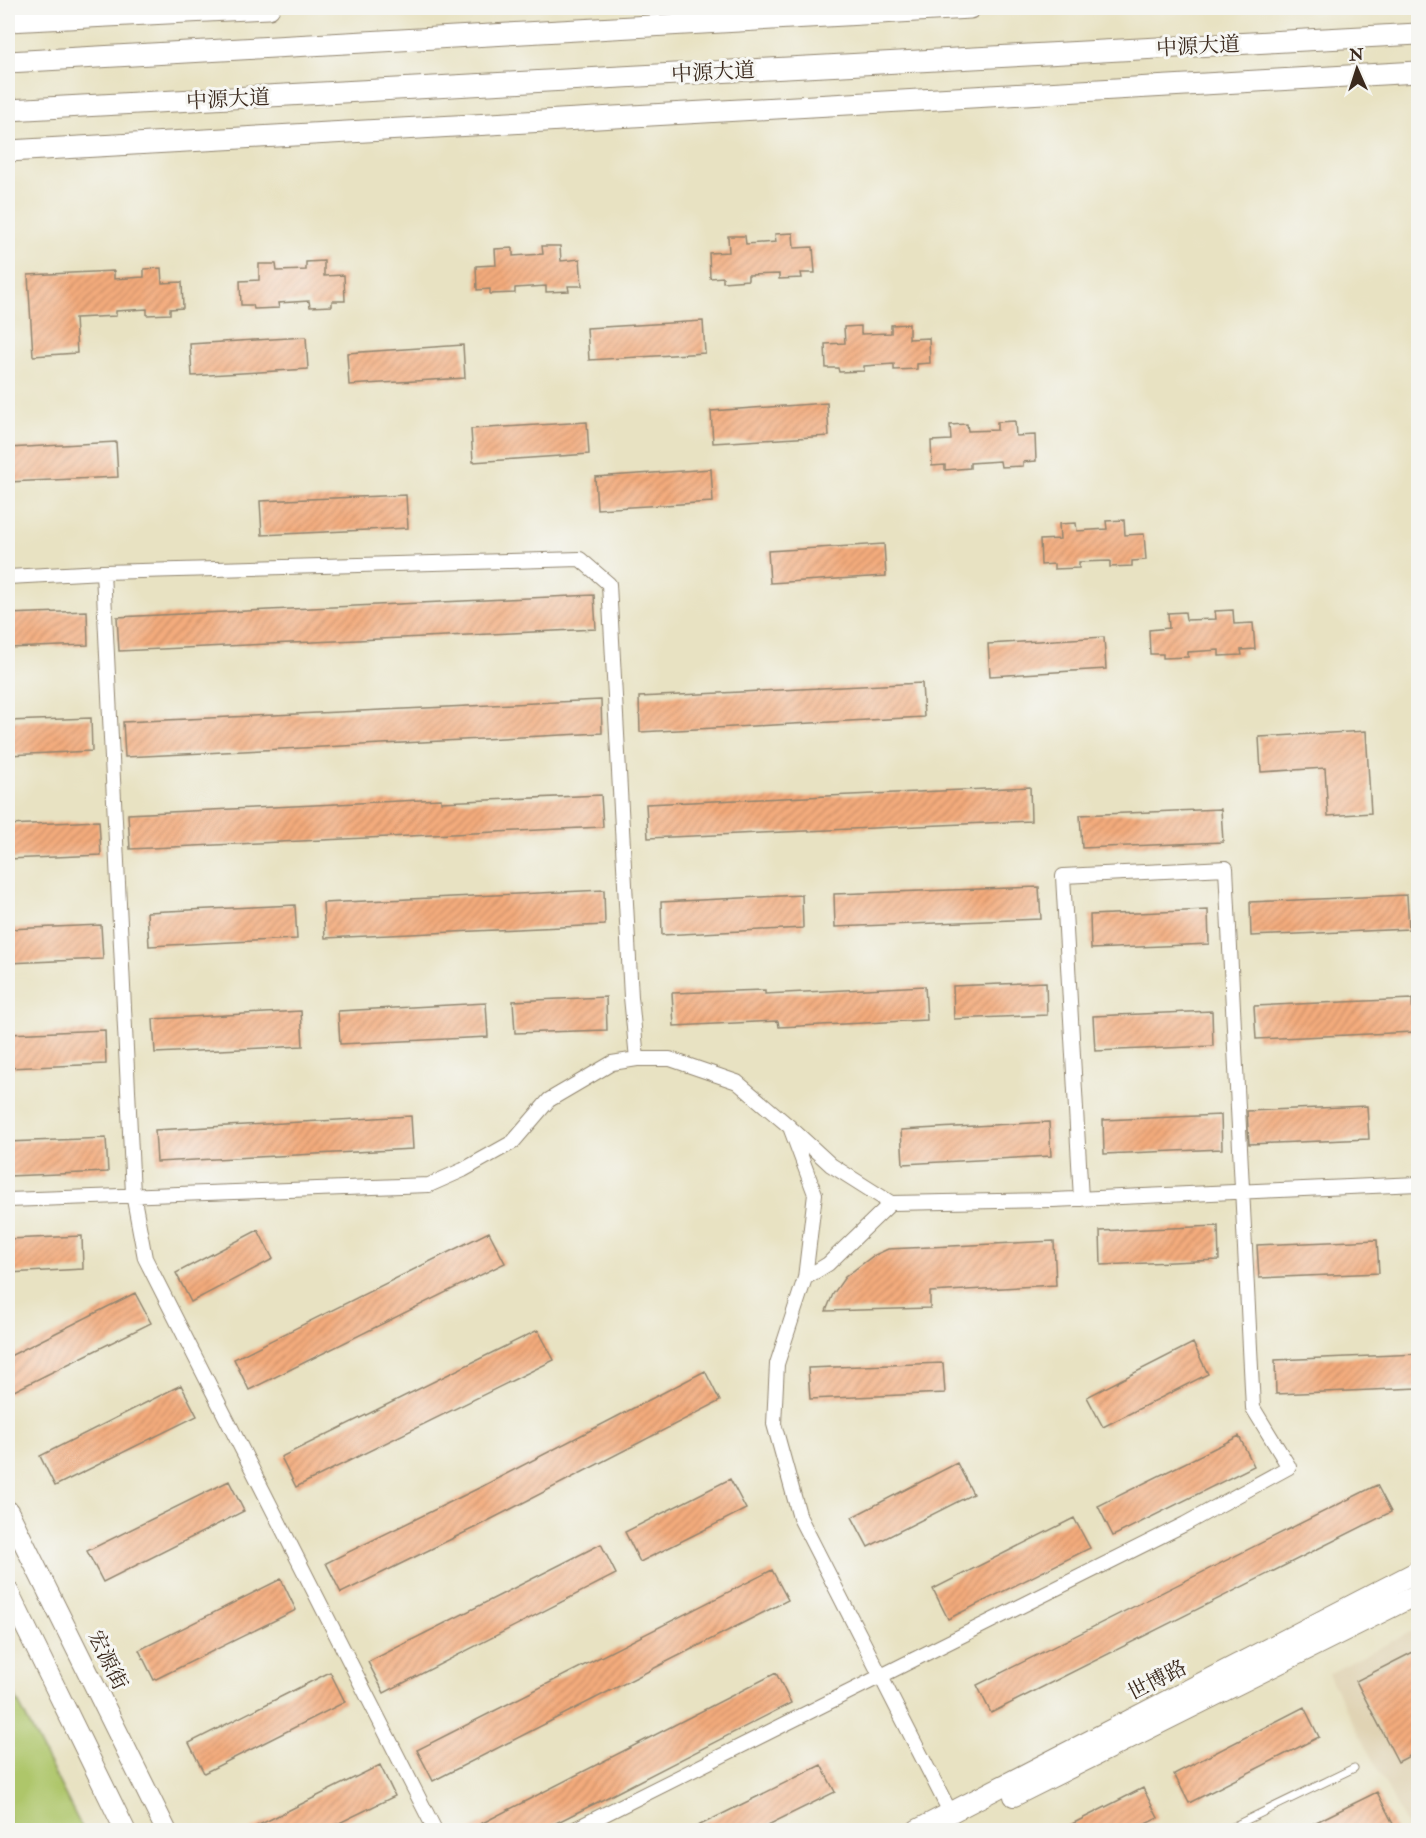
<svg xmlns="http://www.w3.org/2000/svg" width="1426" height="1838" font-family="'IM FELL Double Pica','Noto Serif SC',serif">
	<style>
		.built { fill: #e0d3b4 }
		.green { fill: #aec66b; stroke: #747844; stroke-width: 1.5 }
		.building { fill: url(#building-hatch) }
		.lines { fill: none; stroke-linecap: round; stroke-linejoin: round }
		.service-casing { stroke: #928670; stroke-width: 9 }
		.minor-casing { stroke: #928670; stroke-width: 16 }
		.secondary-casing { stroke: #928670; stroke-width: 22 }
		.primary-casing { stroke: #928670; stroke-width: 23 }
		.service { stroke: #fff; stroke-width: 7 }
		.minor { stroke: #fff; stroke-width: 14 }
		.secondary { stroke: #fff; stroke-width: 20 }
		.primary { stroke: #fff; stroke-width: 21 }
		.labels { text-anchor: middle; stroke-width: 6; stroke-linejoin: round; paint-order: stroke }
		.street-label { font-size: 21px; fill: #3b2a1e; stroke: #f6f6f2 }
	</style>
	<defs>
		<pattern id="building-hatch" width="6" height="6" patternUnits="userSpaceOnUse" patternTransform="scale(1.5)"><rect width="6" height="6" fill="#f4ac7d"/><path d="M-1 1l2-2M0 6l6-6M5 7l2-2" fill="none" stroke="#c78c66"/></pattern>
	</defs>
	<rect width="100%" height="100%" fill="#f6f6f2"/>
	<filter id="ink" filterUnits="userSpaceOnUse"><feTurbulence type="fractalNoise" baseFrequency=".0167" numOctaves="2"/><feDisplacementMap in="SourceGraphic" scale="12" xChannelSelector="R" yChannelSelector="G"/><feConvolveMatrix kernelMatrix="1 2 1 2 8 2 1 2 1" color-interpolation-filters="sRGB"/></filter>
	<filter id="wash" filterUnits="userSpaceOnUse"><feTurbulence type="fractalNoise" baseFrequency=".008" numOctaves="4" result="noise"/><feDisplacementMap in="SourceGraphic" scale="24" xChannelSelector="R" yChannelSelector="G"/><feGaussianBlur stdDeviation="1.35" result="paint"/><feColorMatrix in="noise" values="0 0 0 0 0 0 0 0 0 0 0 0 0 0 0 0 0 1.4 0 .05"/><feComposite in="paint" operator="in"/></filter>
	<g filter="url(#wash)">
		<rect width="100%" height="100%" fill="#e8e2c2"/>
		<path class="built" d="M1418,1628V1830H1409L1328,1674Z"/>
		<path class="green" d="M8,1682L83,1830H8Z"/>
		<g id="blocks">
			<path class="building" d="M793,233L794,248L813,247L815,273H801L802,278L779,279V274L748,275V280L723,282V277L710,278L709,253L729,252L728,236H745L746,244L776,242L775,234Z
				M542,246H560L561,261L580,259L582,286H568L569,291L546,292V286L515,288V293L490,294V289L477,290L476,266L496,265L495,249L513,248V256L543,254Z
				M324,261V276L344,275L345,301H332V306L310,307L309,301L278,303L279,308L254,309L253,305H241L240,281L259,280V264H276L277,271L306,270V262Z
				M161,268L162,283L182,282L183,308L170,309V314L147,315V309L116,311V316L75,318L77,353L33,356L28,275L114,271V279L144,277V269Z
				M703,321L705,353L589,360L587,328Z
				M909,324V339L929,338L930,363L917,364V369L894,370V364L864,366V371L839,372L838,368H826L825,344L845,343L844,327L861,326V334L891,333V325Z
				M306,337L308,369L192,376L190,344Z
				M463,345L465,378L349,385L347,353Z
				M827,403L829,436L713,443L711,411Z
				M1015,421L1016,436L1035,435L1036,461L1023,462V466L1001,467L1000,461L970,463V468L945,470V465L932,466L931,441L951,440L950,425L967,424L968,431L997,430V422Z
				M587,422L589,454L473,462L471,429Z
				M116,442L118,477L8,482V448Z
				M711,469L713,502L597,509L595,477Z
				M406,495L408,528L262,535L260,501Z
				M1124,520L1125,535L1144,534L1146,560L1132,561V566L1110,567V561L1079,562V568L1054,569V564L1041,565L1040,540L1060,539L1059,524L1076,523L1077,531L1107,529L1106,521Z
				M884,544L886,576L770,583L768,551Z
				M594,595L596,629L119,651L117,617Z
				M1233,610L1234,624L1253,623L1255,649L1241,650L1242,655L1219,656V650L1188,652V657L1163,658V654H1150L1149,630L1169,628L1168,613L1185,612L1186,620L1216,619L1215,611Z
				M87,611L88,645L8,648V614Z
				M1104,637L1106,669L990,676L988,644Z
				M922,683L924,717L640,732L639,697Z
				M601,700L602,733L125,757L123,722Z
				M91,718L92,751L8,755V721Z
				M1366,731L1371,813L1328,816L1325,768L1261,772L1259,737Z
				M1030,787L1031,821L648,838L646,804Z
				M601,795L603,827L130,849L128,814L441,799V802Z
				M1221,809L1223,842L1082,848L1080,815Z
				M99,821L101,855L8,859V825Z
				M1039,887L1041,919L835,927L834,894Z
				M604,890L605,925L325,938L323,903Z
				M802,895L803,928L662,935L661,902Z
				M1407,895L1409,929L1251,936L1250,902Z
				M295,905L297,939L149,946L147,912Z
				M1208,910L1209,944L1091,949L1090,915Z
				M101,925L103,959L8,963V929Z
				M1046,982L1047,1015L954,1019L953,986Z
				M925,986L927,1020L779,1027L778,1021L674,1026L672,993L765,990V994Z
				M606,997L607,1030L515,1033L513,1001Z
				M1412,999L1414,1032L1256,1039L1254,1006Z
				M486,1003L488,1037L340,1044L338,1011Z
				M301,1011L303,1046L155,1053L153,1019Z
				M1212,1011L1213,1046L1095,1051L1093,1016Z
				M105,1030L106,1064L8,1068V1034Z
				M1367,1106L1369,1139L1249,1144L1247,1111Z
				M1221,1115L1222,1149L1104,1154L1103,1120Z
				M411,1116L413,1149L157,1162L155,1130Z
				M1049,1122L1051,1156L903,1164L901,1130Z
				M106,1138L108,1172L8,1176V1142Z
				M1218,1226L1219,1260L1101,1265L1100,1231Z
				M258,1230L273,1259L191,1302L176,1273Z
				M489,1232L505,1263L249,1390L234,1359Z
				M82,1236L83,1269L8,1273V1239Z
				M1377,1240L1379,1273L1259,1278L1257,1245Z
				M1054,1241L1056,1285L930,1292V1308L826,1311L833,1294L845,1277L873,1256L888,1249Z
				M135,1293L151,1323L8,1394V1357Z
				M538,1330L554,1360L296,1487L281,1457Z
				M1193,1343L1208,1374L1103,1427L1087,1397Z
				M1419,1354V1388L1276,1394L1275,1360Z
				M943,1363L945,1393L810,1399L808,1368Z
				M705,1371L720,1401L474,1528L341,1593L326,1563L479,1488Z
				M181,1385L197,1416L55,1486L40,1456Z
				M1239,1436L1254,1466L1113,1536L1098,1506Z
				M957,1463L973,1494L868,1547L852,1517Z
				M730,1479L746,1509L640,1562L625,1532Z
				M229,1481L244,1511L103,1582L87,1551Z
				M1377,1485L1391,1512L991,1713L977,1685Z
				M1074,1518L1090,1548L948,1619L933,1589Z
				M601,1544L616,1574L384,1693L368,1662Z
				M772,1570L788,1600L433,1781L417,1750Z
				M281,1579L296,1610L154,1680L139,1650Z
				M1419,1649V1751L1398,1762L1356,1681Z
				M330,1672L345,1702L204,1773L189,1743Z
				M776,1673L791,1703L612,1795L542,1830H469Z
				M1304,1707L1319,1737L1189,1803L1174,1774Z
				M380,1765L395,1796L325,1830H249Z
				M821,1765L835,1792L758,1830H690Z
				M1143,1788L1158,1818L1133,1830H1060Z
				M1377,1792L1396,1830H1300Z"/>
		</g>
	</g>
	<g filter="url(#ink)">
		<use href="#blocks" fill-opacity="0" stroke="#928670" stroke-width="1.5"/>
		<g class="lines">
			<g class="service-casing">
				<path id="service" d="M1226,1830L1354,1768"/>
			</g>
			<g class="minor-casing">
				<path id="minor" d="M103,572L133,1194L145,1258L435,1830
					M8,577L103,572L580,559L609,584L631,997L637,1059
					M793,1130L831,1165L891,1203L1053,1200L1418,1184
					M8,1200L429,1185L463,1170L513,1142L549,1100L612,1063L637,1059H670L737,1082L790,1127L815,1194L805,1278L777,1364L774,1424L800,1518L951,1814
					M805,1278L828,1264L891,1203
					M573,1830L1185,1524L1289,1467L1253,1408L1226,868L1063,876L1081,1199"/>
			</g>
			<g class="secondary-casing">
				<path id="secondary" d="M8,1511L166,1830
					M8,1591L125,1830
					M1014,1796L1418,1594
					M917,1830L1418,1571"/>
			</g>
			<g class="primary-casing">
				<path id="primary" d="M8,21L269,8
					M8,62L970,8
					M8,110L1418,34
					M8,151L1418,72"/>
			</g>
			<use href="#service" class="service"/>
			<use href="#minor" class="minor"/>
			<use href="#secondary" class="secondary"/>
			<use href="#primary" class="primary"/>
		</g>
	</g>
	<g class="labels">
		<g class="street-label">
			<text transform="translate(1198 46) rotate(-3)" y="7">中源大道</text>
			<text transform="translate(713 72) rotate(-3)" y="7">中源大道</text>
			<text transform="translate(228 99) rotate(-3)" y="7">中源大道</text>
			<text transform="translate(108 1660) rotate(64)" y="7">宏源街</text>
			<text transform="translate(1157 1680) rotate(-27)" y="7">世博路</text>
		</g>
	</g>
	<rect width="1426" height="1838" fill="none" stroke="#f6f6f2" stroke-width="30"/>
	<g transform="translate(1357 69) rotate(357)" stroke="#f6f6f2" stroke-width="4.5" paint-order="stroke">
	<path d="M0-4.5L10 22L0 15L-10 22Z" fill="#3b2a1e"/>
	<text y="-9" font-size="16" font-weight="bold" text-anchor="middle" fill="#3b2a1e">N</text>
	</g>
</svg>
